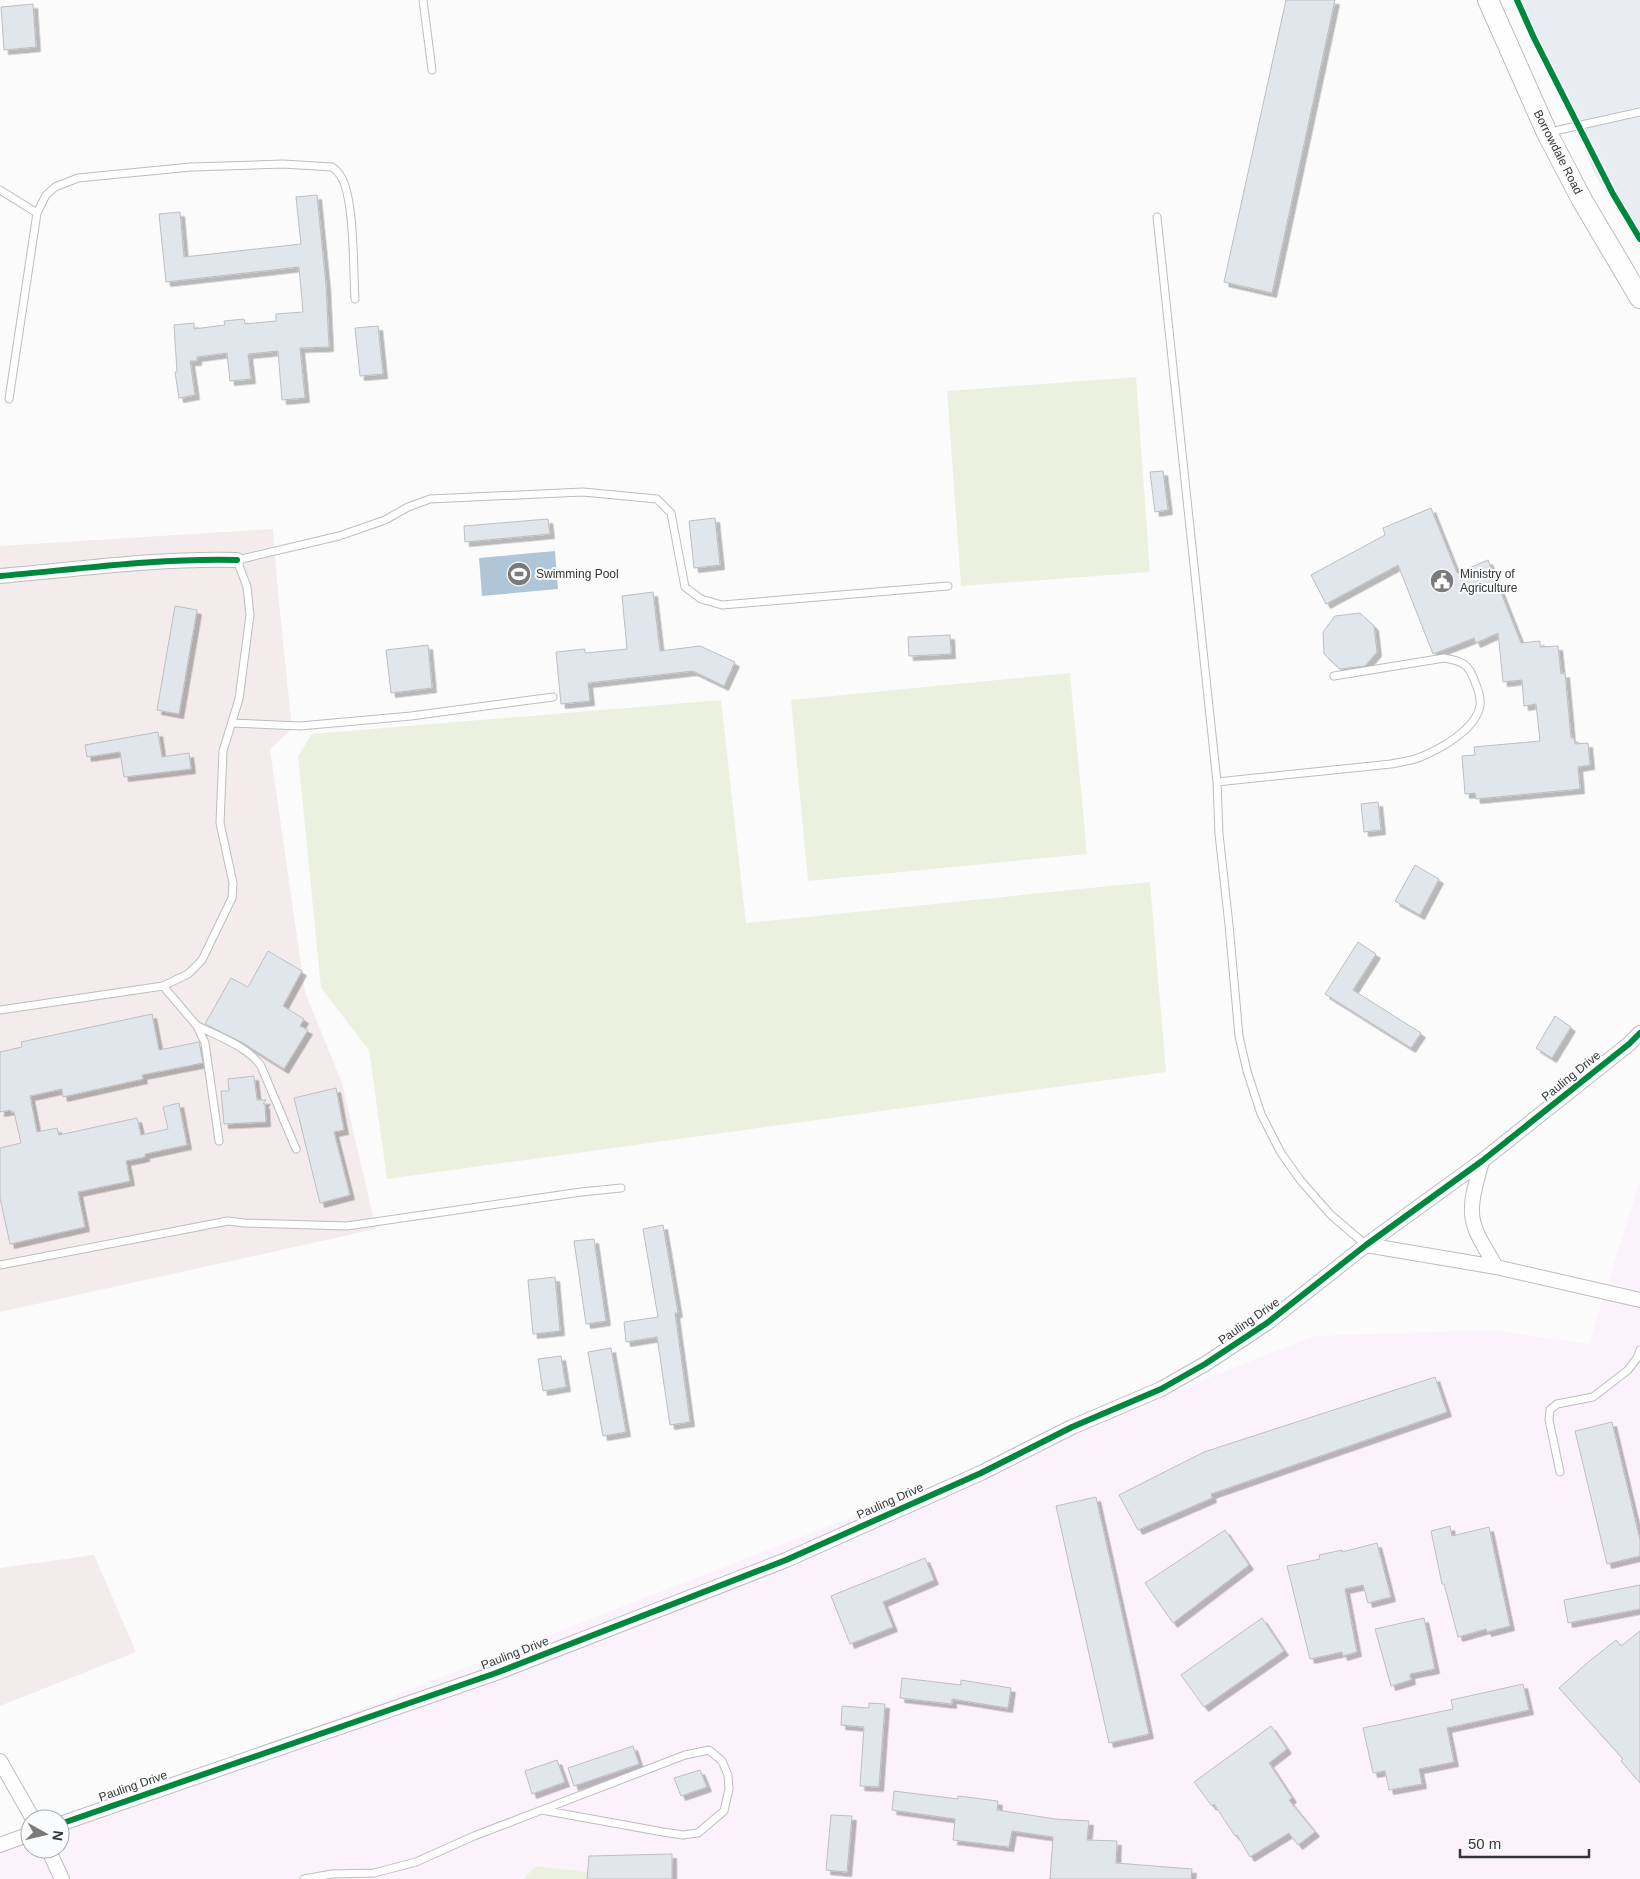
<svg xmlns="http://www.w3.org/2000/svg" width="1640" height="1879" font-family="Arial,sans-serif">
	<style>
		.commercial { fill: #f4ebec }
		.industrial { fill: #fcf2fc }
		.built { fill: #e9ecf2 }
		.green { fill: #ecf1df }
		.water { fill: #afc5d8 }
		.building { fill: #e1e6ec; stroke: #bebec0; filter: url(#shadow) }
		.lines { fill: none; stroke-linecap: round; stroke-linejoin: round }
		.lane-casing { stroke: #bdbdbe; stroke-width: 9 }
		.street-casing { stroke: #bdbdbe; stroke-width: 16 }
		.secondary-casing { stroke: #bdbdbe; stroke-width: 22 }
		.lane { stroke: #fefeff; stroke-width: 7 }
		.street { stroke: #fefeff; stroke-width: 14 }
		.secondary { stroke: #fefeff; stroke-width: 20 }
		.cycleway-casing { stroke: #fafbfd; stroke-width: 9 }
		.cycleway { stroke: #00873e; stroke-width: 6 }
		.labels { text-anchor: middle; stroke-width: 4; stroke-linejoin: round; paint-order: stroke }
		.street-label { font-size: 12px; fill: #353536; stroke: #fafbfd }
		.poi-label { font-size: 12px; fill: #353536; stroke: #fafbfd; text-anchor: start }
	</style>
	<defs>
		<filter id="shadow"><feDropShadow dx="4.5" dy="4.5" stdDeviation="0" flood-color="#0004"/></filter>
	</defs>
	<rect width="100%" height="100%" fill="#fbfbfc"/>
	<path class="commercial" d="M273,529L278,592L292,729L270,749L305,992L342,1083L376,1229L0,1312V546Z
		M94,1555L136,1652L0,1706V1568Z"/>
	<path class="industrial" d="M1640,1180V1879H645L536,1866L523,1879H0V1850L30,1838V1849H60V1826L1315,1336L1491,1330L1589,1344Z"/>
	<path class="built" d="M1522,0H1640V246L1595,174Z"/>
	<path class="green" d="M1136,377L1150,572L961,586L947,391Z
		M1070,673L1087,854L808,881L791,700Z
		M721,700L746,923L1150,882L1166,1072L387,1179L369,1050L321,988L298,756L312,734Z
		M536,1866L644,1879H523Z"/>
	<path class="water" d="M555,551L558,589L482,596L479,558Z"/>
	<path class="building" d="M1286,0H1335L1272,293L1224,282Z
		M33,4L36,47L4,50L1,7Z
		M317,195L326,285L329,347L300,348L305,398L282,400L278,351L248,354L251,379L230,381L227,353L197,357V361H190L195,395L179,398L175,372H177L174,325L194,323V329L225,325L224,321L244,319L245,324L276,321V314L303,312L299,267L166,282L159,214L180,212L184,257L301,244L296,197Z
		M378,326L383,374L360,376L355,328Z
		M1163,471L1168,510L1155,512L1150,472Z
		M1431,508L1457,573L1488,560L1521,643L1540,641V647L1558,646L1561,674L1565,673L1571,738H1574L1575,744L1588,743L1590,765L1578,767L1580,789L1476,799L1475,793L1465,794L1462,756L1475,755L1474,747L1540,741L1536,704L1524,706L1522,680L1503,682L1498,633L1476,643L1474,638L1433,654L1398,565L1326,604L1311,575L1385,535L1383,528Z
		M715,518L720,565L694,568L689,521Z
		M548,519L550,534L465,542L464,526Z
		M653,592L660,651L700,646L735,662L724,686L693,671L588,683L590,701L561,704L556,652L585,649V653L627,649L622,596Z
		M175,606L197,610L179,714L157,710Z
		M1360,613L1374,626L1377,652L1365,666L1340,669L1324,654L1323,632L1335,616Z
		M950,635L951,654L909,656L908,637Z
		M428,645L432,688L391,693L386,650Z
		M158,732L162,757L189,753L191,769L124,777L120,752L87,757L85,745Z
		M1378,802L1381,830L1364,832L1361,804Z
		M1415,865L1439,879L1420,915L1395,901Z
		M1358,942L1376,954L1353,990L1421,1033L1411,1048L1325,994Z
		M268,951L302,971L283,1006L304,1019L300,1026L308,1030L284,1069L243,1043L205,1024L231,978L248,987Z
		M152,1014L159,1050L199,1042L203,1063L142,1075L143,1079L63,1097L62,1089L30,1096L37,1132L57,1128L59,1135L137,1118L141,1135L168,1129L163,1107L179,1103L187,1145L145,1154V1157L126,1161L130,1181L78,1192L85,1227L10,1244L0,1198V1148L21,1143L14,1112H11V1110L0,1112V1052L22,1047L21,1042Z
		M1555,1016L1571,1027L1552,1058L1536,1048Z
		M254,1076L257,1100H266L263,1104H265L266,1122L224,1124L221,1091H229L228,1079Z
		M336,1088L344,1130L334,1132L350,1195L320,1203L294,1098Z
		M663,1225L678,1313H675L690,1422L670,1425L657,1337L626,1342L624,1322L658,1317L643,1229Z
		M594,1239L606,1321L586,1324L574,1241Z
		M555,1277L560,1331L533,1334L528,1280Z
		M611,1348L626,1432L603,1436L588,1352Z
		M561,1356L566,1387L543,1391L538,1359Z
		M1435,1377L1447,1412L1211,1494L1212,1498L1138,1530L1119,1495L1204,1452Z
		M1612,1422L1640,1540V1556L1607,1564L1575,1431Z
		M1096,1497L1149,1734L1109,1743L1056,1506Z
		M1450,1526L1452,1536L1489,1527L1510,1626L1487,1632L1486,1629L1458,1637L1444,1584H1442L1431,1531Z
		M1225,1530L1249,1565L1173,1623L1145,1583Z
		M1377,1543L1391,1597L1368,1603L1363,1585L1345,1589L1357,1652L1343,1656L1342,1652L1310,1659L1287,1566L1320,1559L1319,1555L1342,1550V1552Z
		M925,1558L934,1580L883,1602L893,1627L850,1644L831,1596Z
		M1640,1585V1609L1568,1623L1564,1600Z
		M1262,1618L1284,1651L1204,1707L1181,1675Z
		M1424,1618L1435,1669L1410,1674L1411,1680L1391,1686L1375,1629Z
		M1640,1631V1783L1621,1761L1623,1759L1559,1688L1587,1663L1616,1640L1621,1646Z
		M902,1678L961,1685V1680L1011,1688L1008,1708L952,1699V1704L900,1698Z
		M1523,1684L1529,1710L1447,1728L1454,1762L1419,1769L1422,1784L1389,1790L1385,1771L1373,1773L1363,1728L1453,1709L1451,1700Z
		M869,1703L885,1704L879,1787L860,1786L864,1727L841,1725L842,1706L869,1708Z
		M1271,1726L1287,1749L1269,1763L1292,1798L1289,1800L1315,1832L1298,1845L1289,1833L1250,1857L1237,1835L1235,1836L1214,1804L1212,1806L1194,1782Z
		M633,1746L639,1764L574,1786L568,1768Z
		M557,1760L565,1782L532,1794L525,1771Z
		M700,1770L707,1787L681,1796L674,1778Z
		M894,1791L958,1799V1796L998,1801L997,1810L1055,1819L1089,1821L1087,1840L1117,1841L1116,1863L1192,1869L1191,1879H1050L1053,1837L1012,1831L1009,1847L953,1840L955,1819L892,1810Z
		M831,1815L852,1816L847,1872L826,1870Z
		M672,1854V1879H587L589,1856Z"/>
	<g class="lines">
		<g class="lane-casing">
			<path id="lane" d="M423,0L432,70
				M1550,132L1640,112
				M0,190L37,213
				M1157,217L1217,782L1219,834L1229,925L1239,1036L1247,1071L1261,1114L1281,1153L1301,1181L1331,1215L1366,1245
				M9,399L37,213L46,195L55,187L78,178L191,167L283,164L332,167C335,169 338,172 340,175C355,196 353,271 355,299
				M232,723L300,726L411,716L553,697
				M1217,782L1391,764C1400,762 1410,761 1418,758C1439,750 1477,729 1480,705C1481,697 1478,689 1475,682C1469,664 1462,661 1444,658L1334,676
				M163,986L197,1026L205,1043L219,1141
				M0,1010L163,986L188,974L202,960L232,898L233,883L220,823L223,751L239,699L250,615L247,587L237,560L339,536L385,520L408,507L430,499L583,492L657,499L671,513L685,587L701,599L722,605L948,586
				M198,1026C219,1037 247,1046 261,1066L296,1149
				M0,1265L228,1221L244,1223L347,1226L581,1192L621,1188
				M1560,1472L1549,1420L1550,1410L1557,1404L1593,1397L1628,1370L1637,1358L1640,1350
				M304,1879L332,1874L374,1873L416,1862L474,1836L685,1755L709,1750L722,1761L728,1775L729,1789L724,1811L698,1833L683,1835L663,1832L542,1810"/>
		</g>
		<g class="street-casing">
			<path id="street" d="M0,576C79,569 158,558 237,560
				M1482,1161C1478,1178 1471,1195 1472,1212C1472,1231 1487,1250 1496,1267
				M1366,1245L1496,1267L1640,1300
				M0,1761L33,1819
				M60,1824L496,1673L786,1560L981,1473L1072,1427L1161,1389L1205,1364L1267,1323L1366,1245L1482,1161L1629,1044L1640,1033
				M0,1845L30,1834
				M48,1849L62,1879"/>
		</g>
		<g class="secondary-casing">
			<path id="secondary" d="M1488,0L1547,133L1582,200L1640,298"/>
		</g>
		<use href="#lane" class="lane"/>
		<use href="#street" class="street"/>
		<use href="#secondary" class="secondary"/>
		<g class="cycleway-casing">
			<path id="cycleway" d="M1517,0L1534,38L1613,194L1640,239
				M0,576C79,569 158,558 237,560
				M60,1824L496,1673L786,1560L981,1473L1072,1427L1161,1389L1205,1364L1267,1323L1366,1245L1482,1161L1629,1044L1640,1033"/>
		</g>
		<use href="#cycleway" class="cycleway"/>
	</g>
	<defs>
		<g id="stadium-disc" transform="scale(1.25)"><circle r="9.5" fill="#7a7a7b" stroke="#fafbfd"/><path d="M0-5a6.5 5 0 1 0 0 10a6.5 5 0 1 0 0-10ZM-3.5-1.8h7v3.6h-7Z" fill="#fff"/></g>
		<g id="civic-disc" transform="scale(1.25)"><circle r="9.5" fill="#7a7a7b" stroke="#fafbfd"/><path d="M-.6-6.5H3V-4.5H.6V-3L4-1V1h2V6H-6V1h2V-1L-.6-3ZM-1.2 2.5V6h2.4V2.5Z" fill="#fff"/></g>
	</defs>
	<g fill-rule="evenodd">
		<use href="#stadium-disc" x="519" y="574"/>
		<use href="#civic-disc" x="1442" y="581"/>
	</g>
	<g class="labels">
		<g class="street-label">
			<text transform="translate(1558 152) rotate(63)" y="4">Borrowdale Road</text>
			<text transform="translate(1571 1076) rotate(-39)" y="4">Pauling Drive</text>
			<text transform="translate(1249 1321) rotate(-35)" y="4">Pauling Drive</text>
			<text transform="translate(890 1501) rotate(-24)" y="4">Pauling Drive</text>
			<text transform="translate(515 1653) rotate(-21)" y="4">Pauling Drive</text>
			<text transform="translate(133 1786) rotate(-19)" y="4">Pauling Drive</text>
		</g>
		<g class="poi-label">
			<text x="536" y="578">Swimming Pool</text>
			<text x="1460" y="578">Ministry of<tspan x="1460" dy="14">Agriculture</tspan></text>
		</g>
	</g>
	<g transform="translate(45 1834) rotate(98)"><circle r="24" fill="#fafbfd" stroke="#abacad"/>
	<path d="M0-4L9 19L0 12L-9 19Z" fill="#7a7a7b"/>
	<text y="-8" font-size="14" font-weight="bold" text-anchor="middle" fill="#353536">N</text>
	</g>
	<path d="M1460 1849v8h129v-8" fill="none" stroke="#353536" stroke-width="2.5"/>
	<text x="1468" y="1849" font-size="15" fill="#353536" stroke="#fafbfd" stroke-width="4" paint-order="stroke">50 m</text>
</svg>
